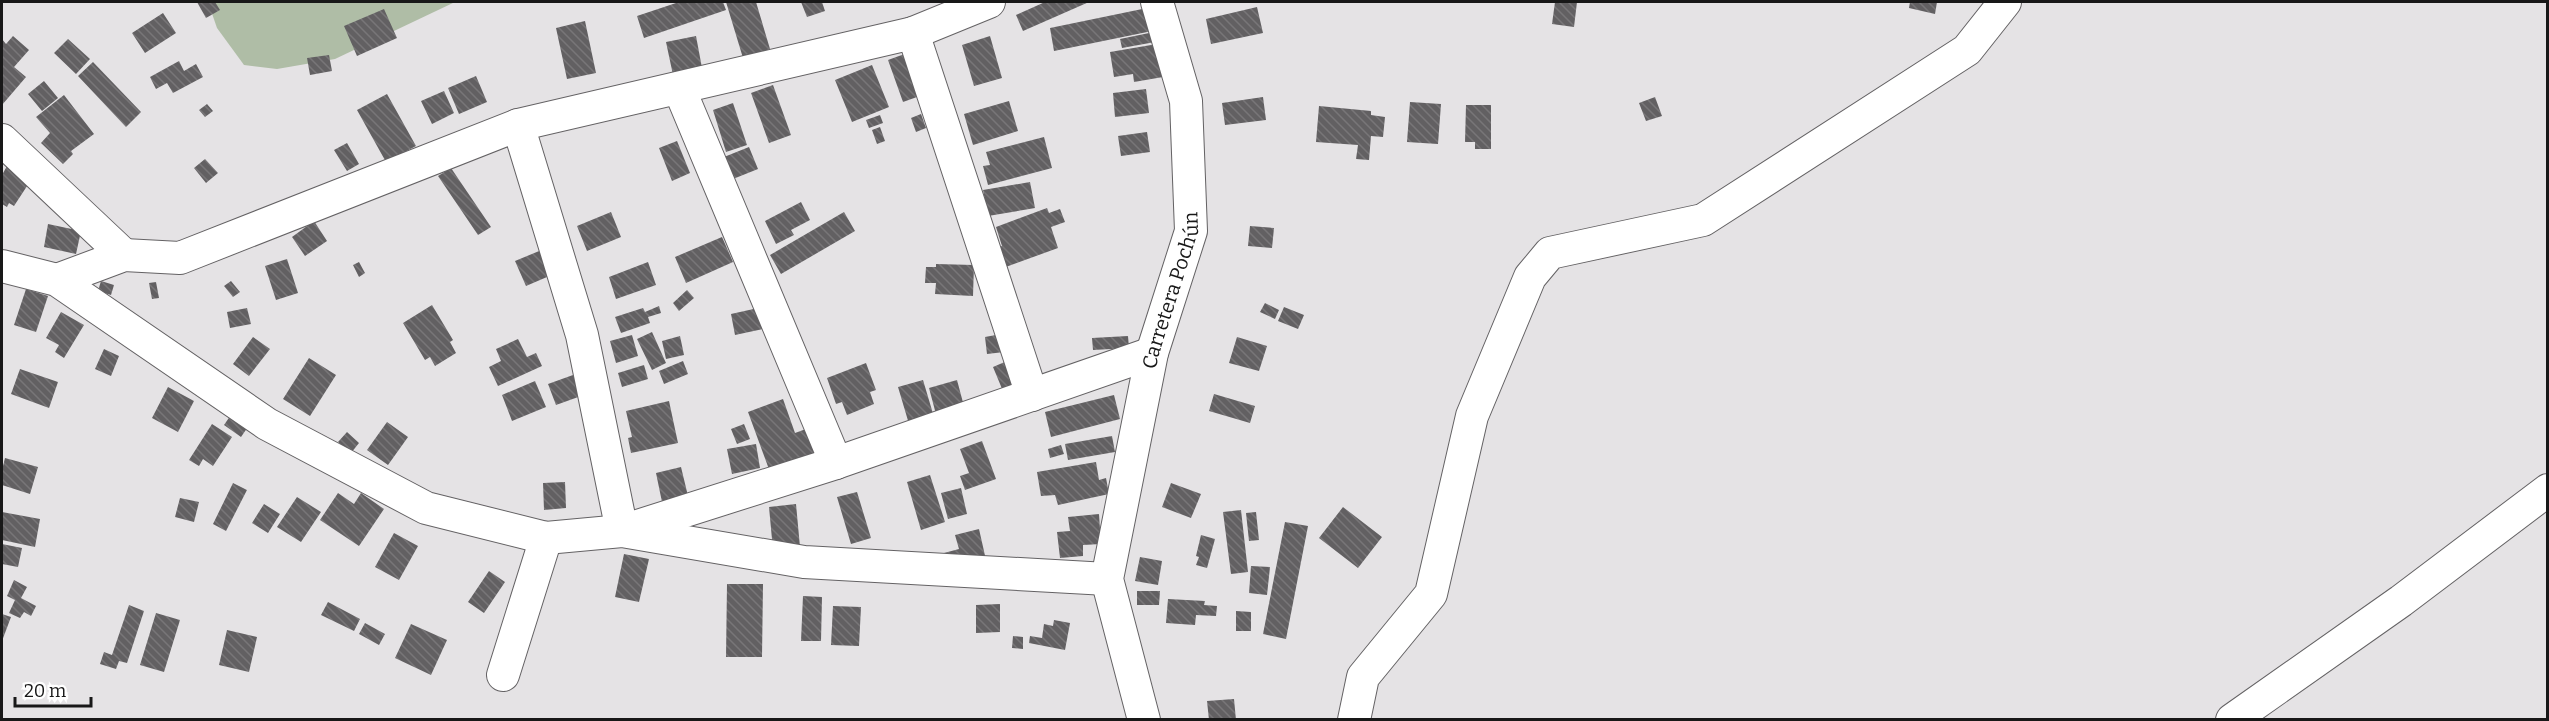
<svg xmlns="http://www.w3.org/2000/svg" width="2549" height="721" font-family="Bitter,serif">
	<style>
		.green { fill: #afbda6 }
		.building { fill: url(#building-back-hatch) }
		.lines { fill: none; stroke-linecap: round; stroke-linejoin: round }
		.minor-casing { stroke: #646264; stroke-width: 34 }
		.minor { stroke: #fff; stroke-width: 32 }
		.labels { text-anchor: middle; stroke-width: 6; stroke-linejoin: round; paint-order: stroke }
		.street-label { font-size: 20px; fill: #181818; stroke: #fff }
	</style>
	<defs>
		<pattern id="building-back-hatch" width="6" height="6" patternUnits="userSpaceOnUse" patternTransform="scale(1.5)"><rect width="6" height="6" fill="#626062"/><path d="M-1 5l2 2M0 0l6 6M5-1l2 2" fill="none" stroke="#787678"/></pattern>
	</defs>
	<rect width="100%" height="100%" fill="#e5e3e5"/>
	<path class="green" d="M208,2H455L335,59L277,69L244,65L217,28Z"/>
	<path class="building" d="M197,2H215L220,10L206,18Z
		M679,2H723L726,10L644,38L637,16Z
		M726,2H756L770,49L743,58Z
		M801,2H822L825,11L807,17Z
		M1045,2H1089L1023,31L1016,15Z
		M1555,2H1577L1574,27L1552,24Z
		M1910,2H1937L1935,14L1909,8Z
		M1152,7L1157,30L1054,51L1050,28Z
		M1257,7L1263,33L1211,44L1206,19Z
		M384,9L397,38L357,56L344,26Z
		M163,13L176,33L145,53L132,33Z
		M585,21L596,73L567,79L556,28Z
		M1154,32L1155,42L1122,48L1120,39Z
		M13,36L29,50L14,67L26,77L2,105V39L6,44Z
		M696,36L702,68L673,75L666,42Z
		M990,36L1002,78L974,86L962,45Z
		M68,39L90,59L76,74L54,53Z
		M1157,44L1163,77L1134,82L1133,74L1114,77L1110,52Z
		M910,52L928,101L919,104L917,97L903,102L888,60Z
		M329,55L332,71L310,75L307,58Z
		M179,61L184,71L196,64L203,77L173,93L167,83L156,89L150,77Z
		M93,62L141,112L126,127L78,76Z
		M872,65L889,107L852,122L835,80Z
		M476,76L487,102L459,114L448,88Z
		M44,81L58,98L42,111L28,94Z
		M773,85L791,135L769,143L751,93Z
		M1146,89L1149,113L1115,117L1113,93Z
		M444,91L454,113L432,124L421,101Z
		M387,94L416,146L386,162L357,110Z
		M64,95L94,134L71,151L73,154L63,164L41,143L50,133L36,117Z
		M1263,97L1266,120L1225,125L1222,103Z
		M1655,97L1662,116L1646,121L1639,103Z
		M1009,101L1018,131L973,145L964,114Z
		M1410,102L1441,104L1438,144L1407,142Z
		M733,103L747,145L726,152L713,110Z
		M207,104L213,111L205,117L199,110Z
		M1466,105H1491V149H1475V142H1465Z
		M1319,106L1371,111V115L1385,117L1383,137L1371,136L1369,160L1356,159L1358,145L1316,142Z
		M921,114L926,128L916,132L911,118Z
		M880,115L883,123L869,128L866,120Z
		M880,127L885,141L877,144L872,130Z
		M1147,132L1150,152L1121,156L1118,136Z
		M1044,137L1052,168L988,185L983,166L990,165L986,152Z
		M677,141L690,173L672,181L659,148Z
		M347,143L359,164L347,171L334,150Z
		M749,147L758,169L733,179L724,157Z
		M205,159L218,173L206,183L194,168Z
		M7,166L31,180L14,206L9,203L7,207L2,204V175Z
		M451,168L491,227L478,235L438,176Z
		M1030,182L1035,208L988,216L983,190Z
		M801,202L810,220L791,230L794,235L776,244L765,221Z
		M1047,208L1049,213L1060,209L1065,222L1051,227L1058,248L1003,268L995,248L1002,246L996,227Z
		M611,212L621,237L587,251L577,226Z
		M844,212L855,231L781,274L770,255Z
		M314,221L327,241L305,256L292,237Z
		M48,224L81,231L76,254L44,247Z
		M1250,226L1274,228L1272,248L1248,246Z
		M722,237L733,262L686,283L675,257Z
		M544,249L554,274L526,286L515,261Z
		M287,259L298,293L276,300L265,266Z
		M359,262L365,273L359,277L353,265Z
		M648,262L656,285L616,299L609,277Z
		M936,264L974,265L973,296L935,294L936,283H925L926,267H936Z
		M101,281L114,285L111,295L98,291Z
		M231,281L240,292L233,297L224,286Z
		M156,282L159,298L152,299L149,283Z
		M26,289L48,296L36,332L14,325Z
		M687,290L694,298L679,311L673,303Z
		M1265,303L1279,310L1275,319L1260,312Z
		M432,305L453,340L450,342L456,353L435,366L430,357L425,360L403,323Z
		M659,306L661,313L648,317L650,323L621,333L615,317L643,308L645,312Z
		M1284,307L1304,315L1298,329L1278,321Z
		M247,308L251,324L230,328L227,312Z
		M758,308L763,329L735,335L731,314Z
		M61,312L84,325L64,358L55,352L59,345L46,338Z
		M652,332L666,363L652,370L637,339Z
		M1001,334L1004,352L987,354L985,337Z
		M632,335L638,356L616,363L610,341Z
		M680,336L684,355L666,359L662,341Z
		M1128,336L1129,348L1093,350L1092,338Z
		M253,337L270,349L249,376L233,364Z
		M1237,337L1267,346L1259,371L1229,363Z
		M518,339L527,357L536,353L542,366L498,386L489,367L501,361L496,349Z
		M104,349L119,356L111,376L95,369Z
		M309,358L336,375L310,416L283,399Z
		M683,361L688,374L664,384L659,371Z
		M1007,361L1019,390L1005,396L993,367Z
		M866,363L876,390L870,392L874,404L847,415L842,402L836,404L827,378Z
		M644,365L648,379L622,387L618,373Z
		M20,369L58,382L49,408L11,394Z
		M573,375L581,396L556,405L548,384Z
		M923,380L934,417L909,424L898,387Z
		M957,380L965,410L937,418L929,388Z
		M535,381L546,407L512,421L502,395Z
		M168,387L194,401L178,432L152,418Z
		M1214,394L1255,406L1250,423L1209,411Z
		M1114,395L1120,419L1051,437L1045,412Z
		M783,399L795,433L806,429L816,455L770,472L748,412Z
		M669,401L678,443L631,453L628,438L632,437L626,411Z
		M235,409L252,421L241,437L224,425Z
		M387,422L408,437L388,465L367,450Z
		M212,424L232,437L213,466L203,459L199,466L189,460Z
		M744,424L750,439L737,444L731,429Z
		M347,432L359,443L351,453L338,442Z
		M1112,436L1115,452L1068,460L1065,444Z
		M982,441L996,479L965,490L960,476L969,473L960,449Z
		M756,444L760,468L732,474L727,449Z
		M1061,445L1064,454L1050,458L1048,449Z
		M5,458L38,467L30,494L2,485V470Z
		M1096,462L1099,480L1106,478L1109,494L1058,505L1055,495L1041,496L1037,472Z
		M681,467L688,496L662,502L656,473Z
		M930,475L945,522L921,530L907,482Z
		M565,482L566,508L544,510L543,483Z
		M233,483L247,490L226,531L213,524Z
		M1171,483L1201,494L1191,518L1162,507Z
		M961,488L967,514L948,519L941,493Z
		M857,492L871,538L851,544L837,497Z
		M338,493L354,504L361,493L384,509L359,546L320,520Z
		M297,497L321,512L301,542L277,527Z
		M180,498L199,502L194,522L175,517Z
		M264,504L280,514L268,533L252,523Z
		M796,504L800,547L773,550L769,507Z
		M1343,507L1382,537L1358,568L1319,538Z
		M1241,510L1248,572L1231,574L1223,512Z
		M2,512L40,519L35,547L2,540Z
		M1256,512L1259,540L1249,541L1246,513Z
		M1099,514L1101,544L1083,545V556L1060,558L1057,532L1070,531L1068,517Z
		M1285,522L1308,526L1286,639L1263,634Z
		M979,529L986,560L946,563L944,553L959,549L955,535Z
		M394,533L418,546L399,580L375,567Z
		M1201,535L1215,539L1207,568L1196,565L1199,557L1196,556Z
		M2,544L22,548L18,567L2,564Z
		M624,554L649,559L639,602L615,597Z
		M1140,557L1162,561L1158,585L1135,581Z
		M1251,566L1270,567L1267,595L1249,593Z
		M489,571L505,582L484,613L468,602Z
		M14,580L27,587L21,598L36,606L31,616L24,612L20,618L9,613L15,600L7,596Z
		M727,584H763L762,657H726Z
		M1137,591H1160L1159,605H1137Z
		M803,596L822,597L821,641H801Z
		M1168,599L1205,601L1204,605L1217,606L1216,616L1196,615L1195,625L1166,623Z
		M328,602L360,619L354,631L321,615Z
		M1000,604V632L976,633V605Z
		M129,605L144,611L127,663L119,661L116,669L100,664L104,652L112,655Z
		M833,606L861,607L859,646L831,645Z
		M1236,611L1251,612V631H1236Z
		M156,613L180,620L164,672L140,665Z
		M2,614L11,617L2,641Z
		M1054,620L1070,623L1065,650L1029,643L1030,636L1042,638L1044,624L1053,626Z
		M365,623L385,634L379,645L359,634Z
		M411,624L447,640L431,675L395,658Z
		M227,630L257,637L249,672L219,665Z
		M1013,636L1023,637V649L1012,648Z
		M1234,699L1236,720H1209L1207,701Z"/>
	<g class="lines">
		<g class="minor-casing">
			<g id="minor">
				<path d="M913,33L1032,395"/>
				<path d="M679,88L836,463"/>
				<path d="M518,125L582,335L622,531L836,463L1152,353"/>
				<path d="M2,140L124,255"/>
				<path d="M2,266L57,280L267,424L426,508L546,538L622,531L804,562L1107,579"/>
				<path d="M57,280L124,255L180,258L518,125L913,33L989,2"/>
				<path d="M503,675L546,538"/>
				<path id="s1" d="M1144,720L1107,579L1152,353L1191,231L1186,101L1157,2"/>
				<path d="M1354,720L1363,677L1431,594L1472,416L1530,277L1550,253L1703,220L1967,50L2005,2"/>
				<path d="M2232,720L2401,601L2548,490"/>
			</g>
		</g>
		<use href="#minor" class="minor"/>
	</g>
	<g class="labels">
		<g class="street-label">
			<text dy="7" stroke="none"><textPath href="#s1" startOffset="442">Carretera Pochún</textPath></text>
		</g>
	</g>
	<rect width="2549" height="721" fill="none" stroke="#181818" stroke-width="6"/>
	<path d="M15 697v9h76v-9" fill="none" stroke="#181818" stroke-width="3"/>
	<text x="24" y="697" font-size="18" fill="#181818" stroke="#ffffff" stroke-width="4.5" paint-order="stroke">20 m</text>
</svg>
